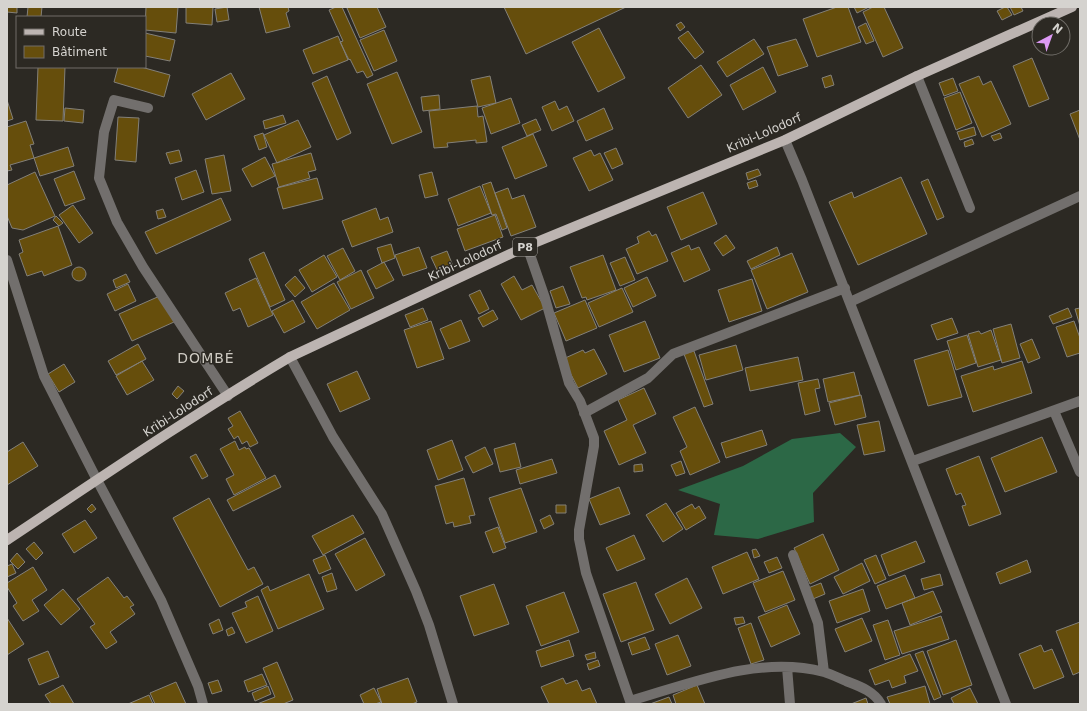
<svg xmlns="http://www.w3.org/2000/svg" width="1087" height="711" font-family="'DejaVu Sans',sans-serif">
	<style>
		.forest { fill: #2c6846 }
		.building { fill: #664e0c; stroke: #838079 }
		.lines { fill: none; stroke-linecap: round; stroke-linejoin: round }
		.minor { stroke: #726f6d; stroke-width: 10 }
		.major { stroke: #bcb4b1; stroke-width: 10 }
		.labels { text-anchor: middle; stroke-width: 3; stroke-linejoin: round; paint-order: stroke }
		.shield { fill: #2c2923; stroke: #a2a09b; stroke-width: 1 }
		.shield-label { font-size: 11px; font-weight: bold; fill: #d5d3cf }
		.street-label { font-size: 12px; fill: #d5d3cf; stroke: #2c2923 }
		.quarter-label { font-size: 14px; letter-spacing: 1px; fill: #cecac2; stroke: #2c2923 }
	</style>
	<rect width="100%" height="100%" fill="#2c2923"/>
	<path class="forest" d="M840,433L856,447L813,493L814,522L758,539L714,535L720,504L678,490L743,466L792,439Z"/>
	<path class="building" d="M7,7H17V13L7,12Z
		M28,7H42L41,17H27Z
		M146,7H178L176,33L145,30Z
		M186,7H213L212,25L186,23Z
		M227,7L229,20L217,22L215,9Z
		M259,7H288L289,11L286,13L290,27L266,33Z
		M336,7H342L373,75L367,78L363,71L357,73L350,59L349,60L340,42L343,41L329,10Z
		M349,7H377L386,27L360,38L347,8Z
		M504,7H626L526,54Z
		M837,7H848L861,42L817,57L803,19Z
		M854,7H869L857,13Z
		M873,7H884L903,48L883,57L863,12Z
		M1005,7H1007L1012,15L1002,20L997,11Z
		M1010,7H1021L1023,11L1014,15Z
		M681,22L685,27L680,31L676,25Z
		M866,23L874,41L866,44L858,27Z
		M599,28L625,78L598,92L572,42Z
		M384,30L397,61L374,71L360,40Z
		M688,31L704,52L695,59L678,38Z
		M145,33L175,40L170,61L145,56Z
		M338,36L348,60L313,74L303,50Z
		M754,39L764,54L727,77L717,62Z
		M796,39L808,66L778,76L767,47Z
		M1032,58L1049,99L1029,107L1013,66Z
		M701,65L722,95L688,118L668,88Z
		M38,67H65L63,121L36,120Z
		M118,67H141L170,75L164,97L114,82Z
		M763,67L776,92L743,110L730,85Z
		M397,72L422,132L392,144L367,84Z
		M231,73L245,99L206,120L192,94Z
		M831,75L834,85L825,88L822,78Z
		M327,76L351,133L337,140L312,83Z
		M490,76L496,103L478,107L471,80Z
		M979,76L983,85L991,81L1011,124L982,137L959,84Z
		M953,78L958,91L944,96L939,83Z
		M960,92L972,123L956,130L944,98Z
		M439,95L440,109L423,111L421,97Z
		M511,98L520,123L491,134L482,108Z
		M7,100L13,119L7,121Z
		M555,101L559,110L567,106L574,121L552,131L542,107Z
		M477,106L478,117L483,116L487,142L476,143V140L447,143L448,147L434,148L429,111Z
		M65,108L84,110L83,123L64,121Z
		M604,108L613,129L586,141L577,121Z
		M1080,110V140L1070,114Z
		M283,115L286,123L265,129L263,121Z
		M118,117L139,118L136,162L115,160Z
		M536,119L541,130L527,136L522,125Z
		M298,120L311,147L277,163L264,135Z
		M26,121L34,144L30,145L34,158L10,165L12,170L7,171V127Z
		M974,127L976,135L960,140L957,132Z
		M263,133L267,147L259,150L254,136Z
		M1000,133L1002,138L994,141L991,136Z
		M533,134L547,166L515,179L502,147Z
		M972,139L974,144L965,147L964,142Z
		M68,147L74,166L40,176L34,158Z
		M616,148L623,164L612,169L604,153Z
		M179,150L182,161L170,164L166,153Z
		M591,150L594,156L600,153L613,180L589,191L573,158Z
		M311,153L316,170L308,172L310,178L279,187L272,164Z
		M224,155L231,191L212,194L205,159Z
		M265,157L275,176L252,187L242,169Z
		M758,169L761,175L748,180L746,173Z
		M196,170L204,192L182,200L175,178Z
		M74,171L85,199L65,206L54,179Z
		M35,172L55,216L23,230L12,228L7,216V185Z
		M432,172L438,195L425,198L419,175Z
		M901,177L927,234L858,265L829,202L852,192L854,198Z
		M317,178L323,199L283,209L277,188Z
		M928,179L944,217L937,220L921,182Z
		M756,180L758,186L749,189L747,183Z
		M491,182L507,228L502,230L496,214L492,215L482,185Z
		M480,186L491,213L458,226L448,199Z
		M508,188L512,199L524,195L536,227L511,236L495,193Z
		M703,192L717,224L681,240L667,207Z
		M221,198L231,220L156,254L145,232Z
		M73,205L93,233L79,243L59,215Z
		M376,208L380,220L388,217L393,232L352,247L342,221Z
		M163,209L166,217L158,219L156,211Z
		M495,215L503,237L465,251L457,229Z
		M56,216L63,223L59,226L53,220Z
		M58,226L72,265L44,276L42,271L27,276L19,254L23,252L19,240Z
		M649,231L652,236L656,234L668,261L637,274L626,249L639,243L637,237Z
		M726,235L735,248L723,256L714,243Z
		M391,244L395,258L382,263L377,248Z
		M689,245L691,250L699,247L710,270L684,282L671,253Z
		M419,247L427,268L403,276L395,255Z
		M777,247L780,255L751,269L747,261Z
		M343,248L355,271L340,280L327,256Z
		M447,251L453,266L438,272L431,257Z
		M264,252L285,300L270,307L249,259Z
		M792,253L808,292L767,309L751,270Z
		M324,255L337,277L312,292L299,270Z
		M603,255L616,290L587,300L586,297L582,298L570,267Z
		M625,257L635,280L620,286L610,263Z
		M384,262L394,280L376,289L367,271Z
		M72 274a7 7 0 1 1 14 0a7 7 0 1 1-14 0Z
		M361,270L374,298L351,309L337,282Z
		M126,274L130,282L116,288L113,280Z
		M295,276L305,288L295,297L285,285Z
		M514,276L522,290L532,285L545,308L521,320L501,284Z
		M647,277L656,296L633,307L624,288Z
		M256,278L273,315L248,327L240,308L233,311L225,293Z
		M752,279L762,311L729,322L718,290Z
		M334,283L350,310L317,329L301,302Z
		M128,284L136,301L115,311L107,294Z
		M563,286L570,304L556,308L550,291Z
		M622,288L633,312L599,327L588,303Z
		M480,290L489,309L479,314L469,295Z
		M162,295L174,322L132,341L119,314Z
		M293,300L305,322L284,333L272,311Z
		M585,300L597,328L566,341L554,313Z
		M423,308L428,320L410,327L405,315Z
		M1068,308L1072,317L1053,324L1049,316Z
		M1080,308V326L1075,309Z
		M493,310L498,319L483,327L478,318Z
		M952,318L958,333L937,340L931,325Z
		M461,320L470,341L449,349L440,329Z
		M431,321L444,359L417,368L404,330Z
		M645,321L660,358L624,372L609,335Z
		M1074,321L1080,338V353L1067,357L1056,327Z
		M1011,324L1020,358L1002,363L993,329Z
		M991,330L1001,360L978,367L968,334L979,331L981,334Z
		M967,335L976,363L956,370L947,341Z
		M1032,339L1040,358L1028,363L1020,344Z
		M138,344L146,359L116,375L108,361Z
		M736,345L743,370L706,380L699,355Z
		M594,349L607,374L578,388L563,359L583,350L585,353Z
		M948,350L962,397L928,406L914,360Z
		M694,351L713,404L704,407L684,354Z
		M798,357L803,380L750,391L745,368Z
		M142,361L154,380L127,395L116,376Z
		M1022,361L1032,393L973,412L961,376L993,366L994,370Z
		M64,364L75,382L59,392L48,374Z
		M357,371L370,399L340,412L327,384Z
		M854,372L860,395L828,402L823,379Z
		M818,379L820,388L815,389L820,411L805,415L798,383Z
		M178,386L184,391L177,399L172,394Z
		M644,388L656,414L633,425L646,453L619,465L604,431L627,420L618,400Z
		M861,395L866,417L835,425L829,403Z
		M695,407L720,462L690,475L680,451L687,447L673,417Z
		M240,411L258,443L250,447L247,441L242,444L238,436L234,439L228,429L233,426L228,418Z
		M879,421L885,451L864,455L857,425Z
		M762,430L767,445L726,458L721,443Z
		M1042,437L1057,472L1005,492L991,458Z
		M452,440L463,470L438,480L427,450Z
		M235,441L239,450L245,447L246,449L249,448L266,478L234,495L226,479L234,475L220,449Z
		M23,442L38,466L7,485V452Z
		M515,443L521,467L500,472L494,449Z
		M485,447L493,464L473,473L465,457Z
		M196,454L208,476L202,479L190,457Z
		M979,456L1001,514L969,526L962,506L966,505L961,493L956,495L946,469Z
		M552,459L557,473L520,484L516,470Z
		M681,461L685,473L676,476L671,465Z
		M642,464L643,471L634,472V465Z
		M275,475L281,487L233,511L227,500Z
		M464,478L475,515L469,516L471,523L454,527L453,522L446,524L435,486Z
		M619,487L630,514L600,525L589,499Z
		M521,488L537,532L505,543L489,498Z
		M209,498L248,570L254,567L263,584L220,607L173,518Z
		M666,503L683,529L663,542L646,515Z
		M92,504L96,509L91,513L87,509Z
		M692,504L695,509L699,506L706,518L686,530L676,513Z
		M556,505H566V513H556Z
		M353,515L364,533L323,555L312,536Z
		M550,515L554,524L544,529L540,520Z
		M85,520L97,538L74,553L62,534Z
		M498,527L506,548L493,553L485,532Z
		M823,534L839,570L810,584L794,548Z
		M634,535L645,559L617,571L606,548Z
		M365,538L385,575L356,591L335,554Z
		M916,541L925,562L889,576L881,555Z
		M34,542L43,553L36,560L26,549Z
		M756,549L760,556L754,558L752,550Z
		M747,552L759,579L723,594L712,567Z
		M17,553L25,562L18,569L10,561Z
		M325,555L331,569L319,574L313,560Z
		M876,555L886,579L875,584L864,560Z
		M777,557L782,568L769,573L764,562Z
		M1027,560L1031,572L1000,584L996,573Z
		M862,563L870,581L843,594L834,577Z
		M12,564L16,573L7,577V566Z
		M33,567L47,590L32,600L39,611L23,621L13,606L17,603L7,587V583Z
		M783,571L795,600L765,612L753,583Z
		M332,573L337,589L327,592L322,577Z
		M309,574L324,609L278,629L261,590L268,586L270,591Z
		M940,574L943,585L924,590L921,579Z
		M905,575L915,598L886,609L877,586Z
		M108,577L124,598L127,596L134,605L130,607L135,614L110,632L117,642L106,649L90,627L95,624L77,599Z
		M687,578L702,608L670,624L655,594Z
		M636,582L654,630L621,642L603,594Z
		M821,583L825,594L813,599L808,588Z
		M494,584L509,624L474,636L460,596Z
		M63,589L80,609L61,625L44,605Z
		M863,589L870,611L837,623L829,601Z
		M933,591L942,612L910,625L902,603Z
		M564,592L579,632L541,646L526,606Z
		M258,596L273,631L246,643L232,613L247,607L245,602Z
		M787,605L800,634L771,647L758,617Z
		M941,616L949,639L902,654L894,631Z
		M743,617L745,623L736,625L734,618Z
		M7,618L24,644L7,655Z
		M862,618L872,641L845,652L835,629Z
		M219,619L223,630L213,634L209,624Z
		M888,620L900,655L885,660L873,625Z
		M1080,622V672L1073,675L1056,631Z
		M751,623L764,660L751,664L738,628Z
		M232,627L235,633L228,636L226,630Z
		M678,635L691,666L667,675L655,644Z
		M645,637L650,649L632,655L628,643Z
		M569,640L574,656L541,667L536,651Z
		M956,640L972,685L943,695L927,651Z
		M1041,645L1044,652L1052,649L1064,677L1034,689L1019,654Z
		M48,651L59,677L39,685L28,659Z
		M923,651L941,697L934,700L915,654Z
		M595,652L596,658L587,660L585,655Z
		M910,654L918,671L904,676L906,683L892,688L889,680L875,685L869,670Z
		M598,660L600,666L589,670L587,664Z
		M277,662L293,700L283,704H257L275,697L263,668Z
		M262,674L267,685L248,692L244,681Z
		M408,678L417,702L412,704H382L377,689Z
		M563,678L566,684L577,680L582,691L590,688L597,704H549L541,687Z
		M218,680L222,691L212,694L208,683Z
		M176,682L186,704H155L150,693Z
		M63,685L74,704H51L45,695Z
		M697,685L705,704H676L673,695Z
		M268,686L271,694L255,701L252,693Z
		M925,686L930,704H890L887,697Z
		M374,688L381,702L375,704H364L360,695Z
		M970,688L978,704H954L951,698Z
		M149,695L153,704H128Z
		M669,697L672,704H650Z
		M866,698L868,704H851Z"/>
	<g class="lines">
		<path class="minor" d="M917,76L970,208
			M148,108L114,100L104,132L99,178L117,222L143,267L228,396
			M785,140L802,180L1006,704
			M527,246L545,298L569,383L580,401L594,438V446L579,530V539L586,573L631,704
			M7,260L44,376L97,480L161,600L198,686L203,704
			M850,302L1080,196
			M290,357L333,437L382,514L416,591L429,625L453,704
			M1054,411L1080,472
			M584,413L648,378L673,354L845,288
			M913,461L1080,401
			M793,555L818,623L824,672
			M787,667L790,704
			M630,701C692,683 759,655 824,672C831,674 839,678 846,681C859,686 874,691 881,704"/>
		<path class="major" d="M7,540C100,478 194,414 290,357L527,246L785,140L917,76L1072,7"/>
	</g>
	<g class="labels">
		<rect class="shield" x="513" y="238" width="24" height="18" rx="3"/>
		<g class="shield-label">
			<text x="525" y="251">P8</text>
		</g>
		<g class="street-label">
			<text transform="translate(764 133) rotate(-24)" y="4">Kribi-Lolodorf</text>
			<text transform="translate(465 261) rotate(-25)" y="4">Kribi-Lolodorf</text>
			<text transform="translate(178 412) rotate(-33)" y="4">Kribi-Lolodorf</text>
		</g>
		<g class="quarter-label">
			<text x="206" y="363">DOMBÉ</text>
		</g>
	</g>
	<rect width="1087" height="711" fill="none" stroke="#d5d3cf" stroke-width="16"/>
	<rect x="16" y="16" width="130" height="52" fill="#2c2923" stroke="#706d68"/>
	<rect x="24" y="29" width="20" height="6" fill="#bcb4b1" stroke="#706d68"/>
	<text x="52" y="36" font-size="12" fill="#d5d3cf">Route</text>
	<rect x="24" y="46" width="20" height="12" fill="#664e0c" stroke="#706d68"/>
	<text x="52" y="56" font-size="12" fill="#d5d3cf">Bâtiment</text>
	<g transform="translate(1051 36) rotate(41)"><circle r="19" fill="#2c2923" stroke="#706d68"/>
	<path d="M0-3L7 15L0 10L-7 15Z" fill="#dc99f4"/>
	<text y="-6" font-size="11" font-weight="bold" text-anchor="middle" fill="#d5d3cf">N</text>
	</g>
</svg>
